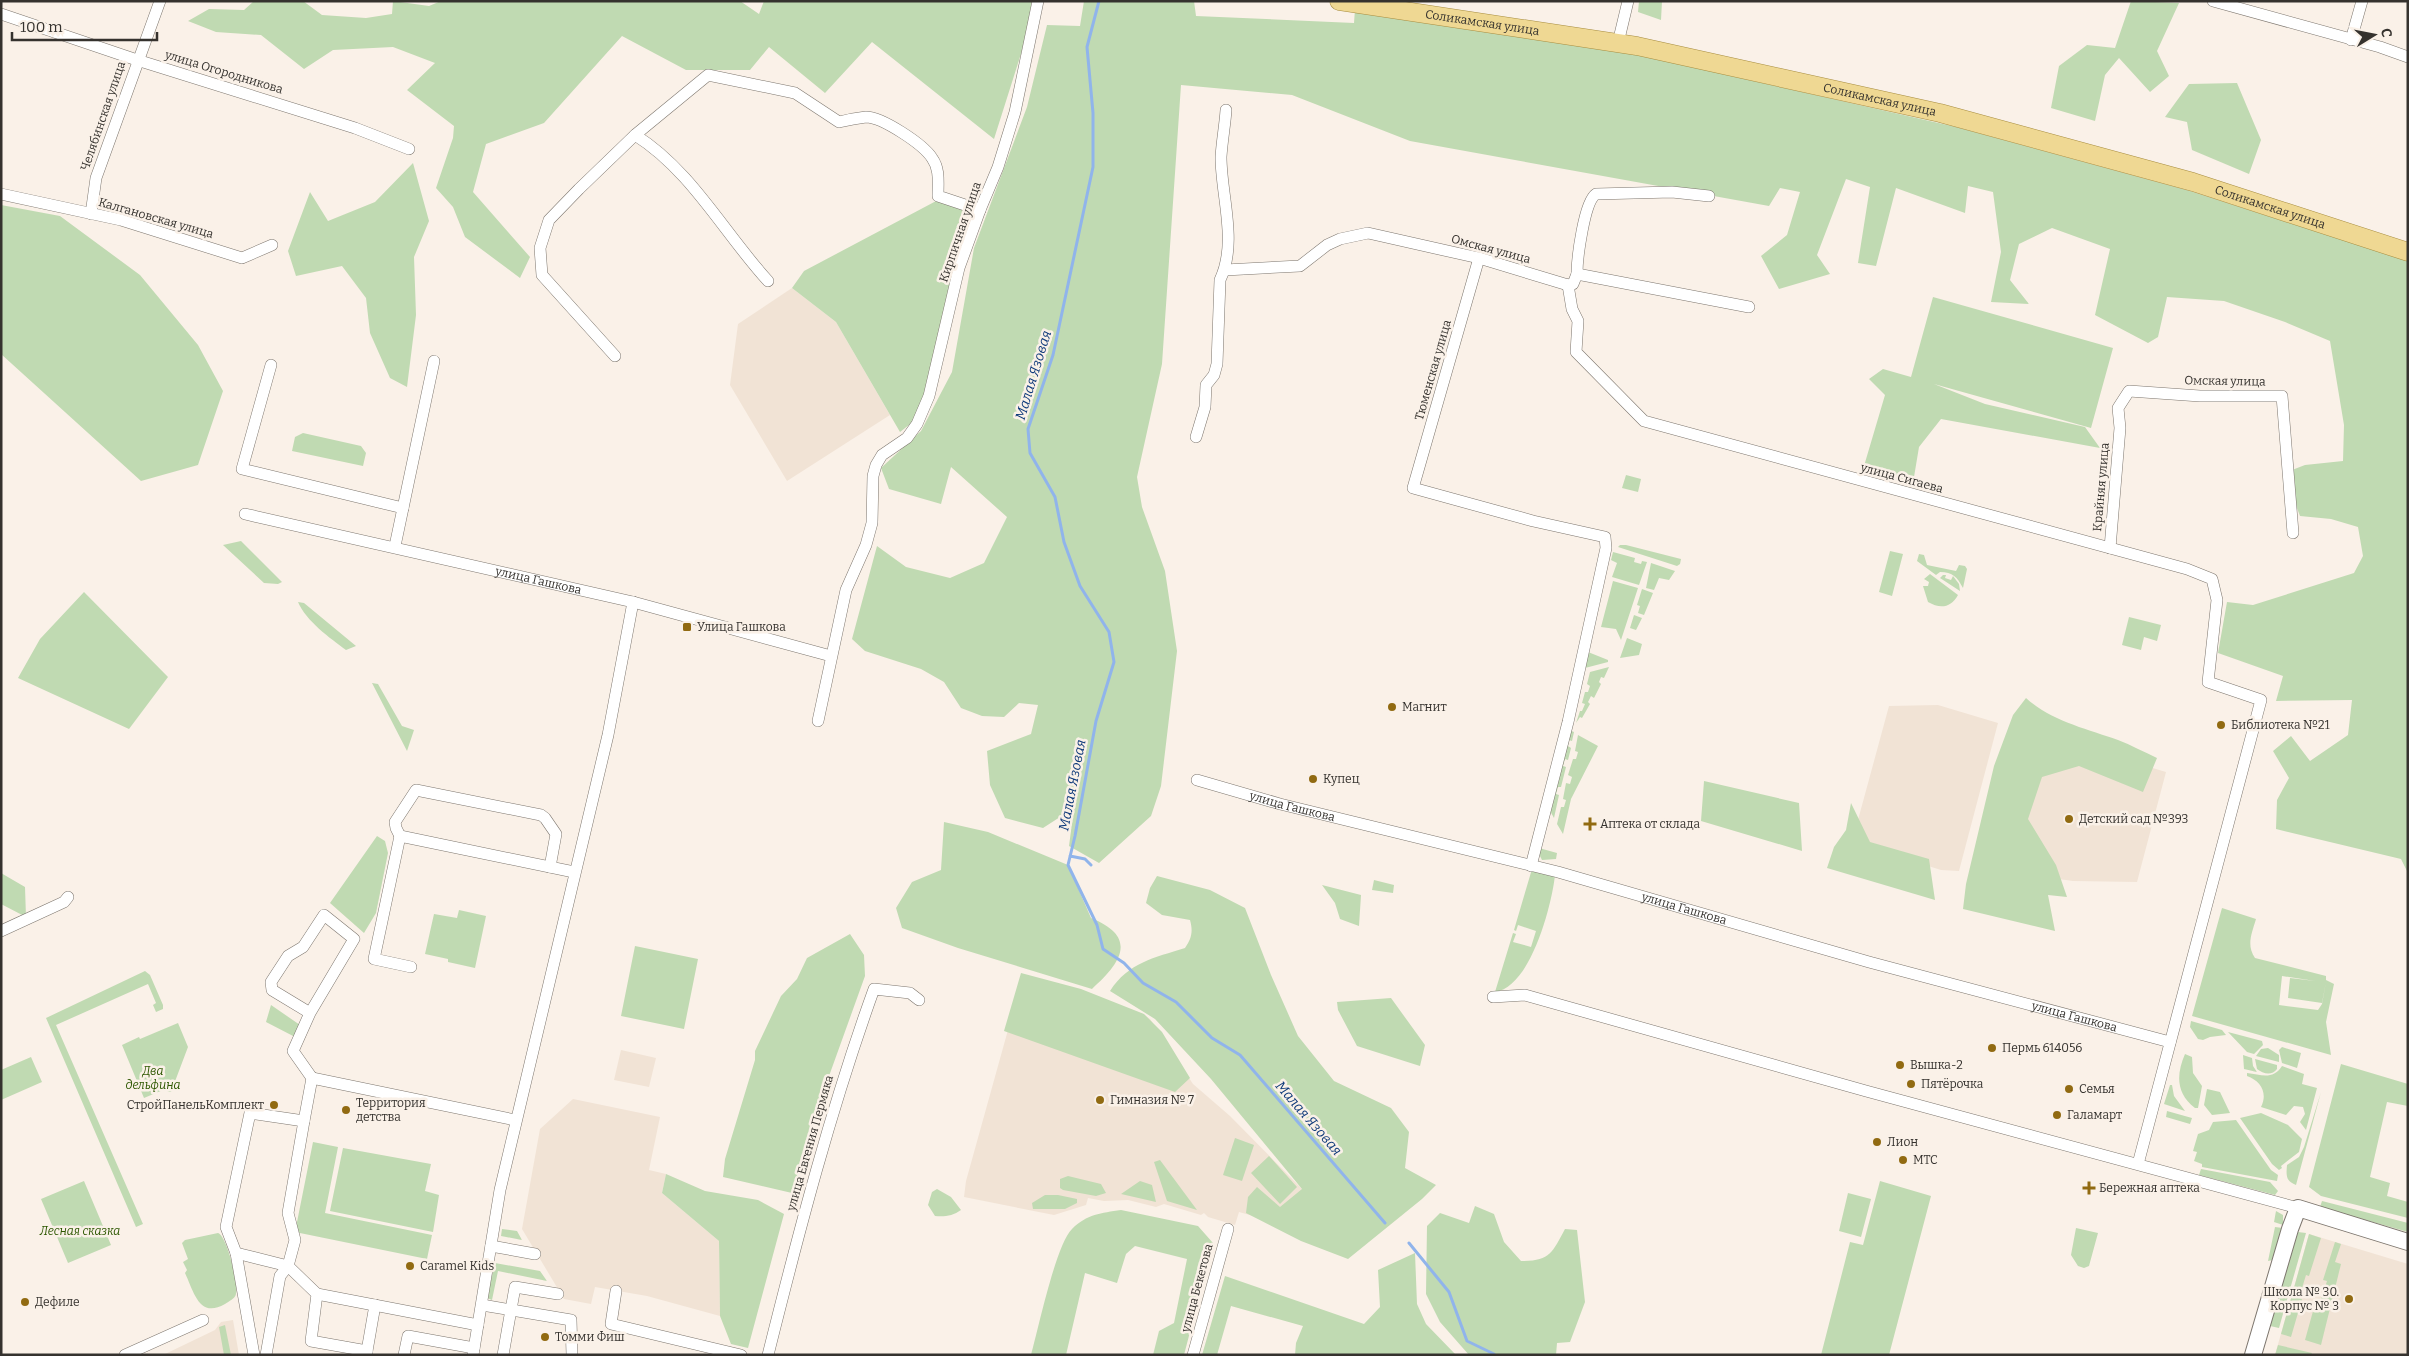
<svg xmlns="http://www.w3.org/2000/svg" width="2409" height="1356" font-family="Bitter,serif">
	<style>
		.built { fill: #f1e3d5 }
		.green { fill: #c0dab2; fill-rule: evenodd }
		.lines { fill: none; stroke-linecap: round; stroke-linejoin: round }
		.stream { stroke: #90b4eb; stroke-width: 3 }
		.street-casing { stroke: #7d766e; stroke-width: 12 }
		.secondary-casing { stroke: #7d766e; stroke-width: 18 }
		.primary-casing { stroke: #a78d41; stroke-width: 19 }
		.street { stroke: #fff; stroke-width: 11 }
		.secondary { stroke: #fff; stroke-width: 16 }
		.primary { stroke: #efd893; stroke-width: 18 }
		.poi-dot { fill: #916a11; stroke: #faf1e8; stroke-width: 2 }
		.labels { text-anchor: middle; stroke-width: 5; stroke-linejoin: round; paint-order: stroke }
		.street-label { font-size: 12px; fill: #35322e; stroke: #faf1e8 }
		.poi-label { font-size: 12px; fill: #35322e; stroke: #faf1e8; text-anchor: start }
		.park-label { font-size: 12px; font-style: italic; fill: #2d5700; stroke: #faf1e8 }
		.water-label { font-size: 14px; font-style: italic; fill: #103b7b; stroke: #faf1e8 }
	</style>
	<rect width="100%" height="100%" fill="#faf1e8"/>
	<path class="built" d="M792,288L836,322L890,415L787,481L730,385L738,324Z
		M1938,705L1998,723L1959,871L1941,870L1852,842L1889,706Z
		M2012,726L2166,772L2137,882L2073,881L1972,867Z
		M1023,976L1143,1014L1150,1019L1193,1084L1230,1116L1305,1192L1285,1225L1239,1212L1235,1225L1208,1217L1204,1213L1201,1215L1164,1204L1156,1207L1128,1200L1104,1201L1088,1198L1086,1205L1054,1215L964,1197L966,1181Z
		M621,1050L656,1058L649,1087L614,1080Z
		M573,1099L660,1117L649,1170L666,1174L662,1193L719,1241L720,1316L647,1296L595,1287L591,1304L564,1299L522,1229L540,1129Z
		M2309,1234L2408,1264V1355H2275Z
		M233,1320L239,1355H163L215,1330L221,1322Z"/>
	<path class="green" d="M254,1H303L322,15L366,18L392,14L393,1L429,6L441,1H740L759,14L764,1H1032L1026,38L994,139L872,42L825,93L769,47L750,70H686L622,36L544,123L486,144L473,192L530,257L520,278L465,237L453,207L436,188L453,138L454,126L407,90L435,63L393,47L333,50L304,69L261,35L216,32L188,21L209,9L244,10Z
		M1084,1H1194L1196,16L1354,23L1355,9L1618,50L1956,127L2190,191L2408,261V873L2401,859L2276,829L2277,800L2289,778L2273,751L2291,736L2310,761L2348,735L2352,700L2276,701L2283,676L2218,653L2227,602L2253,605L2354,573L2363,556L2358,527L2331,519L2300,516L2292,495V470L2305,465L2343,461L2344,425L2330,341L2285,322L2224,301L2167,297L2158,337L2148,343L2095,315L2110,249L2052,228L2019,244L2010,280L2029,304L1991,302L2001,252L1993,192L1968,186L1965,213L1896,188L1876,266L1858,263L1870,187L1846,179L1817,255L1830,274L1779,289L1761,256L1787,235L1800,192L1780,188L1769,206L1410,141L1292,95L1181,85L1162,364L1137,477L1142,507L1165,571L1177,651L1161,786L1151,816L1099,863L1069,846L1074,808L1043,828L1005,818L990,785L987,751L1031,734L1038,705L1019,703L1004,717L982,716L961,708L944,682L921,669L865,651L852,639L877,546L906,567L950,578L984,563L1007,517L951,467L941,504L889,489L881,468L921,431L952,372L974,248L1027,107L1047,25L1080,26Z
		M1639,1H1662L1661,20L1638,12Z
		M2131,1L2179,3L2157,51L2169,76L2150,92L2119,58L2105,75L2095,121L2051,108L2059,66L2087,45L2115,48Z
		M2237,83L2261,140L2249,174L2192,150L2187,122L2165,117L2189,84Z
		M413,163L429,221L414,257L416,315L407,387L390,378L370,333L366,298L342,266L296,276L288,251L310,192L328,221L375,202Z
		M938,200L971,213L956,258L926,394L914,421L900,432L836,322L792,288L804,271Z
		M1,205L60,216L140,275L198,345L223,391L198,465L141,481L1,354Z
		M1933,297L2113,348L2091,428L1934,384L1985,404L2085,427L2100,448L1941,419L1919,447L1913,483L1864,466L1885,395L1869,379L1883,369L1911,377Z
		M303,433L361,446L366,453L363,466L292,451L295,437Z
		M1626,475L1641,479L1638,492L1622,488Z
		M241,541L282,582L278,584L264,583L223,545Z
		M1620,545H1626L1681,559L1680,564L1677,566L1618,547Z
		M1890,551L1903,554L1892,596L1879,592Z
		M1613,552L1635,558L1634,562L1641,564L1642,561L1647,562L1639,585L1612,577L1617,563L1611,560Z
		M1919,554L1924,555L1927,565L1956,571L1959,565L1965,566L1967,569L1963,588C1957,577 1953,572 1940,572L1936,575L1917,561Z
		M1651,563L1675,571L1669,580L1659,578L1654,590L1646,588Z
		M1930,574L1958,595C1951,608 1940,609 1928,602L1923,586H1928L1929,582L1924,579Z
		M1943,575H1946L1945,578L1951,580L1953,576L1959,584L1960,591L1940,578Z
		M1613,581L1638,588L1621,640L1616,629L1601,627Z
		M1642,589L1653,593L1644,615L1638,613L1640,606L1637,605Z
		M84,592L168,677L129,729L18,678L40,639Z
		M298,602L304,603L356,646L346,650C330,638 306,621 298,602Z
		M1634,615L1642,618L1636,630L1630,628Z
		M2129,617L2161,625L2157,641L2144,637L2141,650L2122,645Z
		M1627,638L1642,644L1639,655L1620,658Z
		M1588,652L1608,660V662L1585,668Z
		M1609,667L1604,678L1601,677L1599,682L1601,684L1594,698L1591,696L1588,702L1590,704L1582,718L1580,717L1576,723L1580,711H1582L1585,704L1582,703L1585,692H1588L1590,686L1587,684L1590,672Z
		M372,683L378,684L402,726L414,730L407,751Z
		M2026,698C2051,721 2087,729 2118,740C2131,745 2144,752 2157,758L2143,792L2079,766L2042,777L2028,819L2056,865L2067,897L2048,895L2055,931L1963,909L1966,884L1994,766L2013,715Z
		M1569,730L1574,732L1572,741L1569,740L1568,746L1571,748L1568,760L1565,759L1563,766L1566,767L1561,787H1558L1556,794L1559,795L1554,818L1549,809Z
		M1578,735L1598,746L1571,799L1563,834L1557,824L1561,807H1564L1566,800L1563,799L1566,783L1570,784L1572,777L1568,775L1573,759H1576L1578,752L1575,751Z
		M1704,781L1799,803L1802,851L1701,821Z
		M1851,803L1870,842L1929,859L1935,900L1827,868L1834,847L1846,830Z
		M944,822L988,832L1068,865L1091,918C1138,937 1122,962 1092,989L958,948L902,928L896,908L912,882L941,870Z
		M377,836L385,841L388,853L376,913L364,933L330,903Z
		M1539,848L1557,853L1556,859L1542,860L1538,852Z
		M1532,869L1555,875C1552,904 1531,987 1495,992L1513,933L1516,934L1513,942L1531,947L1536,931L1518,925L1516,931L1514,930Z
		M1,873L25,887L26,917L1,904Z
		M1157,876L1210,890L1245,908L1271,975L1298,1036L1334,1081L1391,1108L1409,1132L1405,1168L1436,1185L1422,1199L1348,1259L1301,1241L1246,1213L1248,1197L1257,1187L1280,1207L1302,1189L1211,1079L1155,1019L1110,991C1129,962 1154,958 1185,948C1192,938 1193,931 1190,920L1162,915L1146,903L1150,888Z
		M1374,880L1394,885L1393,893L1372,890Z
		M1322,885L1361,895L1359,926L1340,919L1335,903Z
		M2222,908L2256,919C2252,933 2246,945 2255,958L2326,976V980L2334,984L2326,1022L2331,1055L2192,1016ZM2282,976L2315,981L2290,978L2288,998L2322,1003L2326,982L2322,1004L2318,1010L2279,1005Z
		M459,910L486,916L475,968L448,962V959L425,954L434,914L457,918Z
		M850,934L864,955L865,976L815,1115L792,1193L723,1177L725,1159L755,1060V1051L781,996L797,979L807,958Z
		M635,946L698,959L684,1029L621,1016Z
		M145,971L150,975L163,1005V1009L156,1012L153,1005L156,1003L148,984L56,1025L143,1224L136,1227L46,1018Z
		M1021,973L1081,989L1144,1014L1162,1032L1190,1078L1175,1092L1004,1031Z
		M1391,998L1425,1045L1420,1066L1357,1046L1338,1010L1337,1002Z
		M271,1005L300,1025L295,1037L266,1022Z
		M2191,1021L2222,1030L2226,1035L2210,1037L2203,1040L2198,1039L2190,1027Z
		M178,1023L188,1047L171,1092L163,1090L144,1098L122,1045L139,1037L140,1039Z
		M2228,1032L2262,1041L2263,1045L2254,1054L2247,1052Z
		M2282,1047L2301,1053L2297,1068L2282,1063L2279,1050Z
		M2268,1048L2279,1055V1062L2256,1056L2261,1049Z
		M2185,1054L2192,1057L2193,1073L2202,1086L2198,1108H2195C2176,1093 2176,1075 2185,1054Z
		M2243,1055L2252,1058L2253,1066L2257,1072L2244,1069Z
		M31,1057L42,1082L1,1100V1070Z
		M2255,1059L2277,1065V1069C2272,1076 2263,1074 2257,1069Z
		M2341,1064L2408,1084V1106L2387,1102L2370,1177L2390,1183L2387,1196L2408,1202V1218L2321,1196L2309,1187Z
		M2282,1066L2304,1074L2302,1084L2317,1088L2306,1130L2300,1122L2305,1114L2303,1107L2294,1106L2286,1115L2261,1107C2268,1093 2261,1081 2247,1076V1073C2262,1075 2273,1080 2282,1066Z
		M2170,1085H2172L2174,1096L2185,1111L2164,1104Z
		M2207,1089L2220,1092L2230,1113L2212,1115L2204,1105Z
		M2321,1092L2296,1185C2286,1181 2286,1176 2287,1165L2299,1157L2304,1147Z
		M2167,1111L2192,1118L2190,1124L2166,1117Z
		M2261,1113L2288,1125L2302,1139L2299,1152L2281,1166L2282,1168L2279,1170L2272,1164L2240,1118Z
		M2236,1120L2271,1170L2278,1175L2277,1181L2202,1167V1164L2194,1161L2197,1152L2193,1151L2198,1134L2209,1130L2213,1122Z
		M1235,1138L1254,1145L1242,1181L1223,1175Z
		M313,1142L338,1147L325,1213L432,1235L427,1259L295,1232Z
		M343,1148L431,1164L425,1191L439,1195L433,1232L330,1211Z
		M1269,1156L1297,1187L1280,1204L1251,1173Z
		M1160,1160L1197,1210L1167,1201L1154,1162Z
		M2201,1169L2270,1182L2278,1191L2275,1195L2199,1175Z
		M666,1174L705,1191L758,1200L784,1214L748,1348L731,1344L720,1316L719,1241L662,1193Z
		M1068,1176L1101,1184L1106,1193L1096,1196L1063,1190L1060,1188V1179Z
		M84,1181L111,1245L68,1263L41,1199Z
		M1140,1181L1152,1185L1156,1202L1121,1194Z
		M1880,1181L1931,1196L1889,1355H1821L1850,1242L1863,1245Z
		M937,1189L951,1197L961,1210C953,1216 944,1217 935,1216L928,1205L932,1192Z
		M1848,1193L1871,1199L1861,1237L1839,1231Z
		M1045,1195H1058L1077,1199V1203L1065,1209H1033L1032,1203Z
		M2322,1201L2408,1223V1232L2320,1207Z
		M1475,1206L1494,1214L1504,1242L1521,1261C1550,1261 1552,1253 1565,1229L1577,1230L1585,1302L1570,1342L1557,1343L1556,1355H1469L1440,1322L1426,1294L1427,1226L1440,1213L1469,1223Z
		M1121,1210L1198,1226L1213,1243L1184,1355H1153L1159,1331L1174,1323L1187,1259L1135,1246L1126,1254L1117,1283L1085,1273L1066,1355H1031C1038,1330 1056,1244 1072,1229C1087,1214 1101,1213 1121,1210Z
		M2276,1211L2283,1215V1225L2274,1222Z
		M2275,1227L2283,1228L2273,1260L2268,1261Z
		M2076,1228L2098,1233L2089,1266L2084,1268L2078,1266L2071,1255Z
		M502,1229L517,1231L522,1240L501,1236Z
		M2298,1232L2306,1233L2279,1328L2270,1326Z
		M218,1233C227,1236 239,1285 236,1294C235,1299 229,1301 225,1304C199,1319 194,1292 185,1273L187,1270L183,1262L188,1259L182,1243L185,1240Z
		M2309,1234L2321,1238L2309,1276L2306,1275L2299,1298L2302,1299L2291,1337L2281,1334Z
		M2335,1242L2341,1244L2335,1262L2341,1264L2321,1345L2305,1340L2315,1304L2319,1305L2327,1281L2323,1280Z
		M1415,1253L1417,1304L1426,1324L1456,1355H1295L1296,1343L1303,1326L1231,1306L1217,1355H1202L1225,1276L1364,1324L1380,1307L1378,1270Z
		M495,1263L540,1271L547,1281L498,1271L492,1300L487,1298Z
		M225,1325L231,1355H224L219,1327Z
		M2278,1345L2312,1353L2311,1355H2275Z"/>
	<g class="lines">
		<path class="stream" d="M1099,1L1087,47L1093,113V167L1053,355L1028,429L1030,453L1055,497L1064,542L1080,586L1109,632L1114,662L1096,721L1075,836L1068,865L1097,925L1103,949L1124,963L1143,983L1176,1002L1212,1038L1240,1055L1385,1223
			M1070,856L1085,859L1091,865
			M1409,1243L1449,1292L1467,1341L1494,1354"/>
		<g class="street-casing">
			<g id="street">
				<path d="M2213,1L2380,47L2408,57"/>
				<path d="M1,14L137,60L355,128L409,149"/>
				<path d="M2351,40L2362,1"/>
				<path d="M1618,43L1628,1"/>
				<path d="M635,135C691,170 724,233 768,281"/>
				<path d="M1,194L121,220L242,258L272,245"/>
				<path d="M91,214L96,178L160,1"/>
				<path d="M1479,258L1413,488L1533,521L1605,537L1606,548L1568,722L1531,866"/>
				<path d="M1225,270L1300,266L1327,245L1340,239L1368,233L1479,258L1568,285L1573,284L1577,274L1749,307"/>
				<path d="M1577,274C1577,259 1584,202 1596,194L1672,192L1709,196"/>
				<path d="M1568,285L1572,309L1578,321L1576,352L1644,421L2187,569L2212,579L2217,600L2208,682L2261,700L2138,1164"/>
				<path d="M615,356L542,275L540,248L549,220L579,189L635,135L708,75L795,93L839,122C847,120 857,118 866,117C882,117 923,144 932,158C940,169 938,182 938,196L980,210"/>
				<path d="M271,365L242,469L403,508"/>
				<path d="M1196,437L1205,407L1206,385L1214,375L1217,364L1220,280C1238,242 1221,196 1221,157C1222,141 1225,125 1226,110"/>
				<path id="s1" d="M245,514L633,602L831,656"/>
				<path d="M395,546L434,361"/>
				<path d="M2110,548L2120,428L2118,408L2129,391L2200,396H2282L2293,533"/>
				<path d="M818,721L846,590L866,545L872,523L873,476L876,465L882,455L907,438L917,424L929,396L959,268L980,210L998,167L1015,112L1038,1"/>
				<path id="s2" d="M1197,780L1280,804L1558,872L1869,962L2170,1042"/>
				<path d="M400,836L396,828L395,822L416,790L541,815L545,818L556,834L550,867"/>
				<path d="M1,931L64,902L68,897"/>
				<path d="M411,967L374,959L400,836L574,872"/>
				<path d="M1493,997L1525,995L1866,1091L2298,1208"/>
				<path d="M310,1013L272,990L271,982L288,956L303,947L324,915L354,939L310,1013L293,1051L312,1078"/>
				<path d="M304,1121L312,1078L515,1120"/>
				<path d="M491,1246L535,1254"/>
				<path d="M236,1253L288,1266L317,1294L311,1341L367,1351V1355"/>
				<path d="M616,1291L611,1324L741,1355"/>
				<path d="M317,1294L478,1325"/>
				<path d="M482,1305L571,1320L572,1355"/>
				<path d="M367,1351L375,1305"/>
				<path d="M125,1355L203,1320"/>
				<path d="M254,1355L236,1253L226,1227L250,1113L304,1121L288,1213L295,1240L288,1266L280,1276L266,1355"/>
				<path d="M404,1355L408,1336L474,1348"/>
				<path d="M473,1355L500,1190L608,735L633,602"/>
				<path d="M503,1355L515,1287L558,1294"/>
				<path d="M768,1355C799,1231 831,1108 874,989L910,993L919,1000"/>
				<path d="M1193,1355L1228,1229"/>
			</g>
		</g>
		<g class="secondary-casing">
			<path id="secondary" d="M2253,1355L2290,1229L2298,1208L2408,1242"/>
		</g>
		<g class="primary-casing">
			<g id="primary">
				<path id="s3" d="M1339,1L1637,46L1940,113L2193,182L2408,252"/>
			</g>
		</g>
		<use href="#street" class="street"/>
		<use href="#secondary" class="secondary"/>
		<use href="#primary" class="primary"/>
	</g>
	<g class="poi-dot">
		<rect x="682" y="622" width="10" height="10" rx="2.5"/>
		<circle cx="1392" cy="707" r="5"/>
		<circle cx="2221" cy="725" r="5"/>
		<circle cx="1313" cy="779" r="5"/>
		<circle cx="2069" cy="819" r="5"/>
		<path d="M1587.5 816.5h5v5h5v5h-5v5h-5v-5h-5v-5h5z"/>
		<circle cx="1992" cy="1048" r="5"/>
		<circle cx="1900" cy="1065" r="5"/>
		<circle cx="1911" cy="1084" r="5"/>
		<circle cx="2069" cy="1089" r="5"/>
		<circle cx="1100" cy="1100" r="5"/>
		<circle cx="274" cy="1105" r="5"/>
		<circle cx="346" cy="1110" r="5"/>
		<circle cx="2057" cy="1115" r="5"/>
		<circle cx="1877" cy="1142" r="5"/>
		<circle cx="1903" cy="1160" r="5"/>
		<path d="M2086.5 1180.5h5v5h5v5h-5v5h-5v-5h-5v-5h5z"/>
		<circle cx="410" cy="1266" r="5"/>
		<circle cx="2349" cy="1299" r="5"/>
		<circle cx="25" cy="1302" r="5"/>
		<circle cx="545" cy="1337" r="5"/>
	</g>
	<g class="labels">
		<g class="street-label">
			<text dy="4" stroke="none"><textPath href="#s3" startOffset="145">Соликамская улица</textPath></text>
			<text transform="translate(224 72) rotate(17)" y="4">улица Огородникова</text>
			<text dy="4" stroke="none"><textPath href="#s3" startOffset="550">Соликамская улица</textPath></text>
			<text transform="translate(103 116) rotate(-71)" y="4">Челябинская улица</text>
			<text dy="4" stroke="none"><textPath href="#s3" startOffset="955">Соликамская улица</textPath></text>
			<text transform="translate(156 218) rotate(16)" y="4">Калгановская улица</text>
			<text transform="translate(960 232) rotate(-71)" y="4">Кирпичная улица</text>
			<text transform="translate(1491 249) rotate(15)" y="4">Омская улица</text>
			<text transform="translate(1433 370) rotate(-74)" y="4">Тюменская улица</text>
			<text transform="translate(2225 381) rotate(1)" y="4">Омская улица</text>
			<text transform="translate(1902 478) rotate(15)" y="4">улица Сигаева</text>
			<text transform="translate(2101 487) rotate(-85)" y="4">Крайняя улица</text>
			<text dy="4" stroke="none"><textPath href="#s1" startOffset="301">улица Гашкова</textPath></text>
			<text dy="4" stroke="none"><textPath href="#s2" startOffset="99">улица Гашкова</textPath></text>
			<text dy="4" stroke="none"><textPath href="#s2" startOffset="504">улица Гашкова</textPath></text>
			<text dy="4" stroke="none"><textPath href="#s2" startOffset="909">улица Гашкова</textPath></text>
			<text transform="translate(810 1143) rotate(-74)" y="4">улица Евгения Пермяка</text>
			<text transform="translate(1197 1288) rotate(-75)" y="4">улица Бекетова</text>
		</g>
		<g class="poi-label">
			<text x="697" y="631">Улица Гашкова</text>
			<text x="1402" y="711">Магнит</text>
			<text x="2231" y="729">Библиотека №21</text>
			<text x="1323" y="783">Купец</text>
			<text x="2079" y="823">Детский сад №393</text>
			<text x="1600" y="828">Аптека от склада</text>
			<text x="2002" y="1052">Пермь 614056</text>
			<text x="1910" y="1069">Вышка-2</text>
			<text x="1921" y="1088">Пятёрочка</text>
			<text x="2079" y="1093">Семья</text>
			<text x="1110" y="1104">Гимназия № 7</text>
			<text x="356" y="1107">Территория<tspan x="356" dy="14">детства</tspan></text>
			<text x="264" y="1109" text-anchor="end">СтройПанельКомплект</text>
			<text x="2067" y="1119">Галамарт</text>
			<text x="1887" y="1146">Лион</text>
			<text x="1913" y="1164">МТС</text>
			<text x="2099" y="1192">Бережная аптека</text>
			<text x="420" y="1270">Caramel Kids</text>
			<text x="2339" y="1296" text-anchor="end">Школа № 30.<tspan x="2339" dy="14">Корпус № 3</tspan></text>
			<text x="35" y="1306">Дефиле</text>
			<text x="555" y="1341">Томми Фиш</text>
		</g>
		<g class="park-label">
			<text x="153" y="1075">Два<tspan x="153" dy="14">дельфина</tspan></text>
			<text x="80" y="1235">Лесная сказка</text>
		</g>
		<g class="water-label">
			<text transform="translate(1033 375) rotate(-73)" y="5">Малая Язовая</text>
			<text transform="translate(1072 785) rotate(-79)" y="5">Малая Язовая</text>
			<text transform="translate(1309 1118) rotate(49)" y="5">Малая Язовая</text>
		</g>
	</g>
	<rect width="2409" height="1356" fill="none" stroke="#35322e" stroke-width="5"/>
	<g transform="translate(2374 35) rotate(80)" stroke="#faf1e8" stroke-width="4" paint-order="stroke">
	<path d="M0-4L9 19L0 12L-9 19Z" fill="#35322e"/>
	<text y="-8" font-size="14" font-weight="bold" text-anchor="middle" fill="#35322e">С</text>
	</g>
	<path d="M12 32v8h145v-8" fill="none" stroke="#35322e" stroke-width="2.5"/>
	<text x="20" y="32" font-size="15" fill="#35322e" stroke="#faf1e8" stroke-width="4" paint-order="stroke">100 m</text>
</svg>
